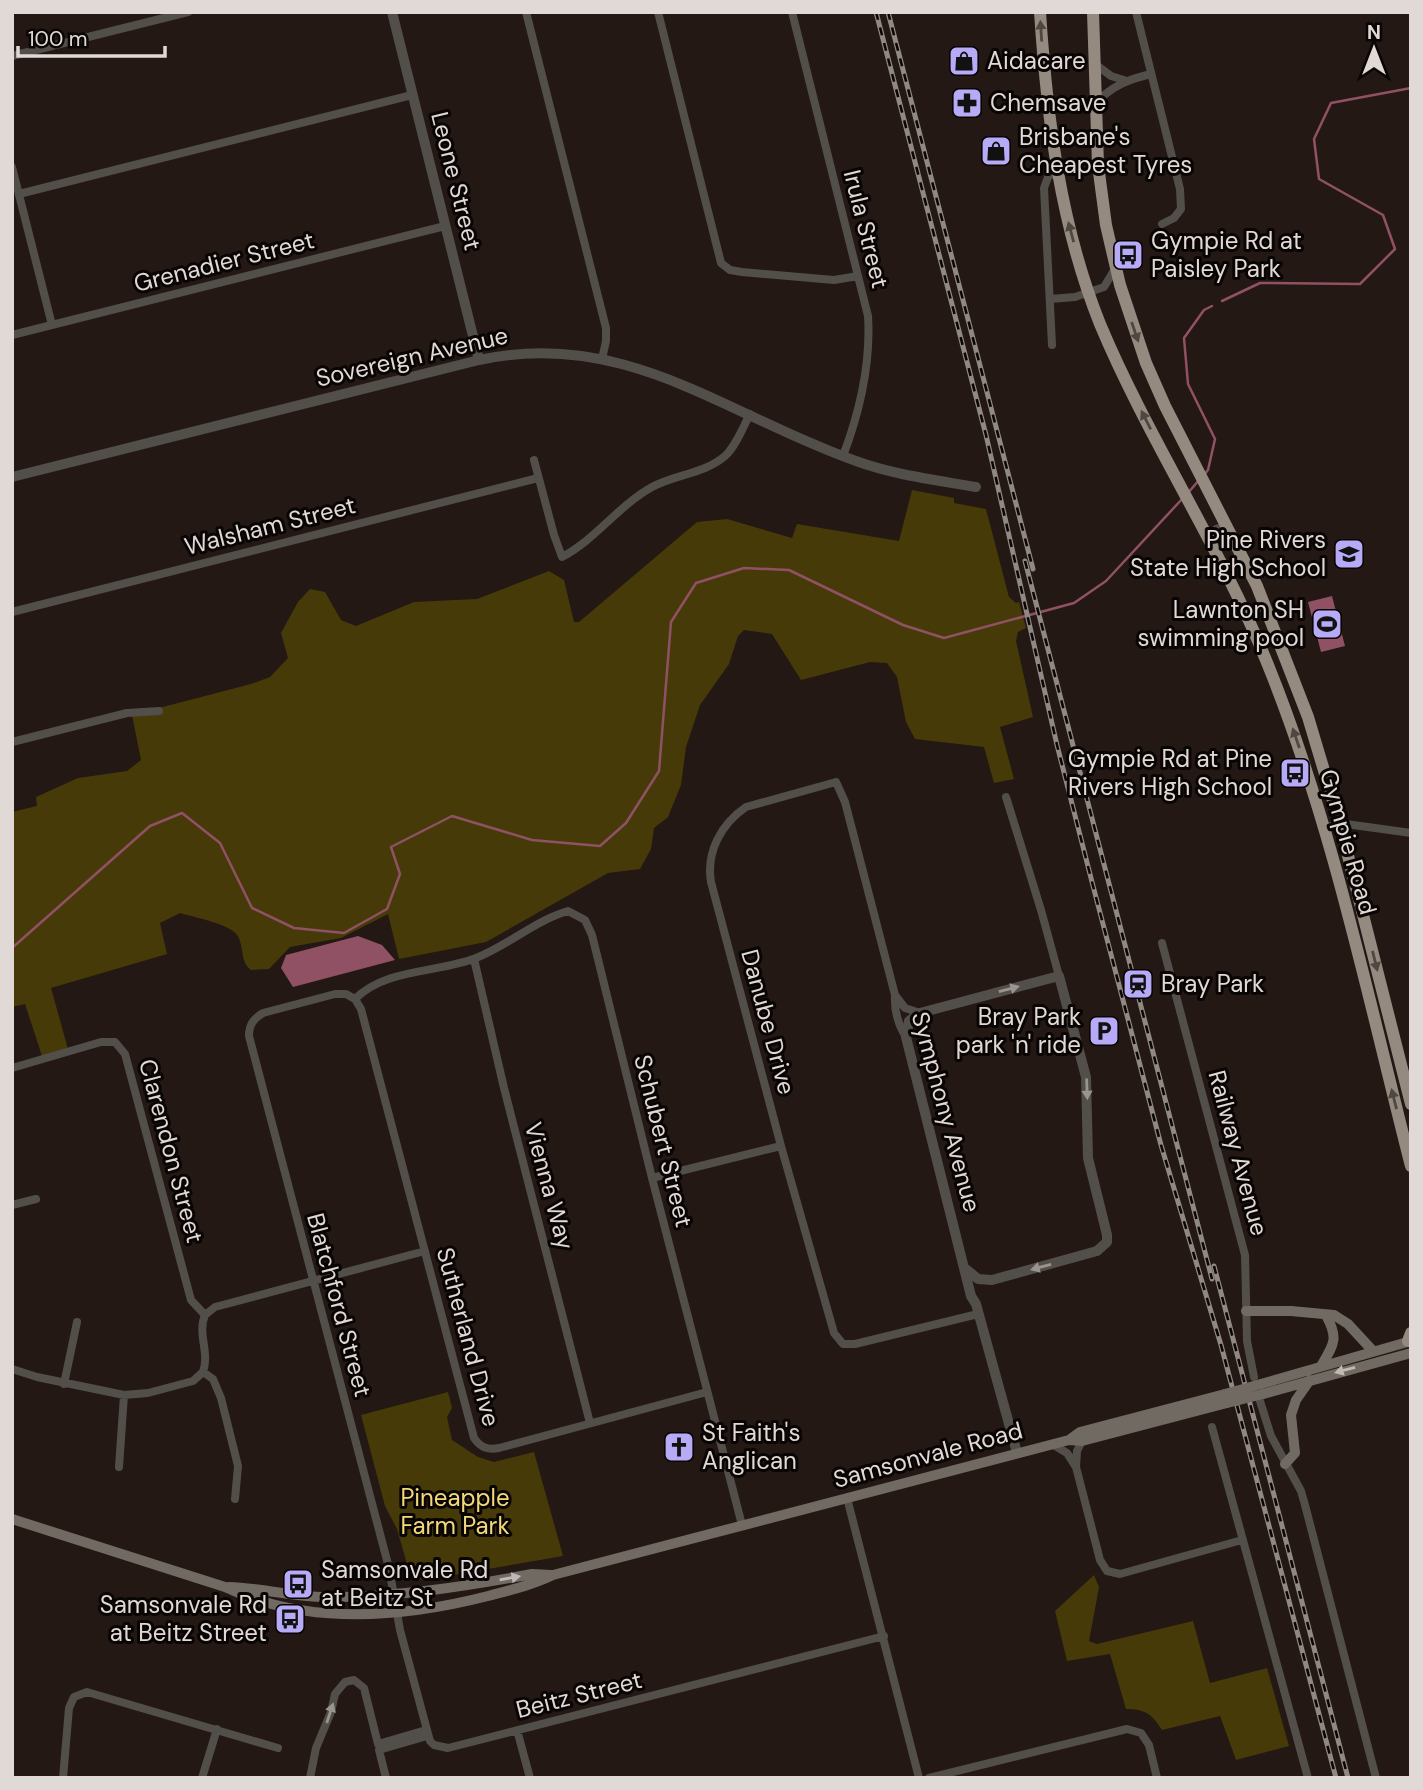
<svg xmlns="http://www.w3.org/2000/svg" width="1423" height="1790" font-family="'DM Sans',sans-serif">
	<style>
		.green { fill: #463a09 }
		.water { fill: #905165 }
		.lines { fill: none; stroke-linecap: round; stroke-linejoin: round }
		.stream { stroke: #905165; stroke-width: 2.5 }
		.minor { stroke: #524e49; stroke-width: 8 }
		.tertiary { stroke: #524e49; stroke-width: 10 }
		.secondary { stroke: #716a63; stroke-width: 10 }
		.trunk { stroke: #948a80; stroke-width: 12 }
		.rail-casing { stroke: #918884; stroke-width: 5 }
		.rail { stroke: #090504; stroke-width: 2.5; stroke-dasharray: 8; stroke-linecap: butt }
		.secondary-bridge { stroke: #716a63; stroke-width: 10 }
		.oneway { fill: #4e4842 }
		.oneway2 { fill: #9a9490 }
		.oneway3 { fill: #bfb8b4 }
		.labels { text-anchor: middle; stroke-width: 6; stroke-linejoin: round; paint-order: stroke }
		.poi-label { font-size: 24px; fill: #e1d9d6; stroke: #090504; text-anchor: start }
		.street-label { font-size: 24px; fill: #e1d9d6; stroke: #090504 }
		.park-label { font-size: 24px; fill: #f3d87a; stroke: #090504 }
	</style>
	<rect width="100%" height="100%" fill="#231813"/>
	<path class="green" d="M912,490L954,498V503L986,509L1009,597L1016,603L1019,602L1026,628L1018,632L1016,641L1033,717L1000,727L1014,779L994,783L984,747L915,739L906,722L897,677L887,663L870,662L801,680L772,634L744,630L738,636L729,664L700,705L686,747L681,785L668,817L654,828L651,849L640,869L608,873L486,942L399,959L388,914L341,938L290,947L269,969L251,970C239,961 245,947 237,935C230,924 193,917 180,913L160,923L167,954L51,988L68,1049L42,1056L25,1004L12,1007V812L37,806L36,797L78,778L127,771L141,760L132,715L251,684L270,677L288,658L281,633L298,602L310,589L325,592L341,620L356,626L414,602L477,599L549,571L564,580L574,622H579L697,522L727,519L792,538L797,524L899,541Z
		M448,1392L452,1408L447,1417L452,1440L478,1457L494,1462L534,1452L563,1556L424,1580L411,1578L397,1529L385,1506L361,1415Z
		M1094,1575L1099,1587L1089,1641L1097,1644L1193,1621L1210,1683L1267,1668L1289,1746L1236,1760L1220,1716L1162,1730C1152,1714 1145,1709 1126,1709L1110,1654L1067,1661L1055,1611Z"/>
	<path class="water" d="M1332,596L1345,646L1321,652L1308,602Z
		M358,936L382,945L395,960L293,987L281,968L286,955Z"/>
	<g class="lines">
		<path class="stream" d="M1222,301L1260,283L1360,284L1395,249L1383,215L1319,179L1314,139L1331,103L1411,88
			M1204,475L1208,470L1215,439L1188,384L1184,338L1204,310L1212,306
			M1188,493L1199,480
			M12,948L150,826L182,813L220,843L252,908L294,928L344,933L387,909L400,874L391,847L452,816L532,840L600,846L626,823L659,771L671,622L696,583L744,568L789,570L903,625L944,638L1074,603L1106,581L1183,498"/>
		<path class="minor" d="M526,12L606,328V341L602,359
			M658,12L721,263L730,270L742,272L834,280L858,276
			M792,12L868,316C871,364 860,411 843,456
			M1136,12L1180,189L1181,209L1174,218L1162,224
			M12,56L188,12
			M1095,64L1111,76L1124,80
			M1096,102C1115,85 1126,80 1151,74
			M12,167L52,325
			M19,194L412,95
			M1050,299L1075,297L1104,287L1116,267
			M12,335L445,226
			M1052,345L1044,188L1048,177L1057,170
			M534,460L554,535L562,557C596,539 618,506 652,487C676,474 704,474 725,456C736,446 743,427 750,414
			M1210,541L1216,529L1227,525
			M12,612L538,478
			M12,742L127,713L159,711
			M1006,797L1041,910L1059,976
			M1324,827L1346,824L1411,833
			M1162,943L1245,1255L1247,1341L1254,1377
			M474,959L504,1088L590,1423
			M895,995L905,1008L920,1013
			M355,999L346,994H335L263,1013C253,1019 249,1025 249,1036L389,1568L400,1630L430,1741L434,1745L448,1748L884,1636
			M355,999C386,968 438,973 476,958C509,945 534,921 568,911L585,920L592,935L652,1178L742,1525
			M355,999L361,1009L474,1438C481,1448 488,1450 499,1448L707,1392
			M906,1037C898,1025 894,1009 895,995L845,802L836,782L746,807C721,824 706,852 711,882L781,1146L834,1333L843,1344H855L978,1314
			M12,1068L101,1042H115L125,1054L191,1300L205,1315C197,1334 210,1352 203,1372
			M652,1178L781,1146
			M12,1205L36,1199
			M205,1315L215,1307L425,1251
			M12,1369L37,1377L124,1395L148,1393L193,1381L203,1372
			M203,1372L213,1379L221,1398L238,1466L235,1499
			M64,1384L77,1322
			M1260,1401L1271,1436L1301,1491L1305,1505L1376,1778
			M1212,1427L1308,1778
			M1082,1441L1077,1451L1076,1467L1100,1560L1107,1571L1120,1574L1242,1540
			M1052,1444L1067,1453L1076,1467
			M119,1467L124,1395
			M847,1498L919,1778
			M517,1730L530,1778
			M63,1778L69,1708L74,1697L87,1692L278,1748
			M202,1778L217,1729
			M310,1778L316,1748L331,1712L335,1694L345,1682L354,1680L364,1688L378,1744L426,1730
			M386,1778L379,1750L427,1736
			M929,1778L1127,1729L1141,1733L1149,1745L1157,1778"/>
		<path class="tertiary" d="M392,12L479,360
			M12,477L479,360C626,328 727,416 856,461C894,475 936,480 976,487
			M966,1269L978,1279L992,1280L1097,1251L1107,1242V1235L1088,1158L1086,1077L1059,976L920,1013L909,1021L906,1037L971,1296L976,1304L1017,1453"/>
		<path class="secondary" d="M1246,1311H1291L1334,1315L1348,1324L1373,1351
			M1321,1366C1334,1344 1339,1339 1326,1315
			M1261,1384L1411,1341
			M1263,1394L1411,1353
			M1069,1440L1080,1432L1225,1394
			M1285,1464L1295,1453L1291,1415L1296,1400L1310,1380
			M12,1519L225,1587C307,1626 402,1618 488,1596C511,1590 532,1585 553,1575L1069,1440L1082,1441L1227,1403
			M229,1587C260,1588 290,1596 321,1597C392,1598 462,1587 532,1574L551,1575"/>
		<path class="trunk" d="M1040,12C1047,118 1060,224 1100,324C1149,441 1221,547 1268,665C1333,826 1368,998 1411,1166
			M1093,12L1098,165L1106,225L1120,285L1146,363L1165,406L1257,586L1308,717L1340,824L1411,1104
			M1408,1341L1411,1333"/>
		<g class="rail-casing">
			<path id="rail" d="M876,12L986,435L1057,745L1092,882L1161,1145L1221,1345L1336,1778
				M888,12L1033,569
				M1025,561L1212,1279
				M1214,1266L1348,1778"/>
		</g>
		<use href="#rail" class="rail"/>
		<path class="secondary-bridge" d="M1225,1394L1261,1384
			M1227,1403L1263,1394"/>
	</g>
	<defs><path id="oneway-solid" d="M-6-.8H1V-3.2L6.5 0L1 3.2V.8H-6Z" transform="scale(1.75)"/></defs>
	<g class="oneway">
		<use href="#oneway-solid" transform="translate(1041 31) rotate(-94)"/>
		<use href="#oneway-solid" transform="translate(1071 232) rotate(-105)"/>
		<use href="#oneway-solid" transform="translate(1135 332) rotate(71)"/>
		<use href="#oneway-solid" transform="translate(1146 420) rotate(-117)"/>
		<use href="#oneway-solid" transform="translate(1296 738) rotate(-109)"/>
		<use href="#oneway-solid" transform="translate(1375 961) rotate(76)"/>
		<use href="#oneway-solid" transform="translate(1394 1099) rotate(-104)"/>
	</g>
	<g class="oneway2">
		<use href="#oneway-solid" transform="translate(1009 989) rotate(-15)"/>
		<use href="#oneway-solid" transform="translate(1087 1089) rotate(88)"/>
		<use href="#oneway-solid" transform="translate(1041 1267) rotate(165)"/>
		<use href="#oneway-solid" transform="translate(330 1713) rotate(-72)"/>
	</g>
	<g class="oneway3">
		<use href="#oneway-solid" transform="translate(1345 1370) rotate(165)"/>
		<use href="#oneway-solid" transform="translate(510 1578) rotate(-10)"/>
	</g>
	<defs>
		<g id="shop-square" transform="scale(1.575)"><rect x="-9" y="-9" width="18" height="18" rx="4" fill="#b7abf8" stroke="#090504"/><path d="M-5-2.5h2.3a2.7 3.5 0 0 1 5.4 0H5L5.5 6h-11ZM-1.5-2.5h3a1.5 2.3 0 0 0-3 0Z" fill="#111"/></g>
		<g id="pharmacy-square" transform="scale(1.575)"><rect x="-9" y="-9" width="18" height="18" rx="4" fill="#b7abf8" stroke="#090504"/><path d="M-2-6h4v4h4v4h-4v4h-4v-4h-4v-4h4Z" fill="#111"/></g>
		<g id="bus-square" transform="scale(1.575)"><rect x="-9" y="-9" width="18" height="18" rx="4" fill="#b7abf8" stroke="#090504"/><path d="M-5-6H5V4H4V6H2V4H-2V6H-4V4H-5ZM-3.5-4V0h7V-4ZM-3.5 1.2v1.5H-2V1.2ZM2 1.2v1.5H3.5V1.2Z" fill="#111"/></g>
		<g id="school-square" transform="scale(1.575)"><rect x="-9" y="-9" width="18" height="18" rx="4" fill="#b7abf8" stroke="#090504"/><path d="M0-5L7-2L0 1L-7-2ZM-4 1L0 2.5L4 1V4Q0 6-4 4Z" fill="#111"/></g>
		<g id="stadium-square" transform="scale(1.575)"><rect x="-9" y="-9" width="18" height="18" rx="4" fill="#b7abf8" stroke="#090504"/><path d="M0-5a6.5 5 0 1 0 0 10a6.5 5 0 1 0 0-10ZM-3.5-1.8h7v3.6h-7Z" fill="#111"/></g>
		<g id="station-square" transform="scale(1.575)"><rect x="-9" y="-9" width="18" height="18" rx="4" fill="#b7abf8" stroke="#090504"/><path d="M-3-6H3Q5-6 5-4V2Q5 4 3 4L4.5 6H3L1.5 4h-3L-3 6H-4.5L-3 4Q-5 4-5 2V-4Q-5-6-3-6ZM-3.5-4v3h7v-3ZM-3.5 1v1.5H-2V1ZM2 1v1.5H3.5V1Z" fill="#111"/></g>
		<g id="parking-square" transform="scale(1.575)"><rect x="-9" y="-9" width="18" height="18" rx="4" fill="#b7abf8" stroke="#090504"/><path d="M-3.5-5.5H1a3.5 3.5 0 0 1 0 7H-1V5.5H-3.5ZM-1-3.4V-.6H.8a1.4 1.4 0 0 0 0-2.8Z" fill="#111"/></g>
		<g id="church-square" transform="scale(1.575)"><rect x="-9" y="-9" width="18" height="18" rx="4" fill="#b7abf8" stroke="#090504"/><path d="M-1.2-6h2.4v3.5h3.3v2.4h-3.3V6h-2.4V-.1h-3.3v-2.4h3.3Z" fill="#111"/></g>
	</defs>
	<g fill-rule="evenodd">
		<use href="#shop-square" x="964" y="61"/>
		<use href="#pharmacy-square" x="967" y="103"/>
		<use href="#shop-square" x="996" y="151"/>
		<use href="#bus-square" x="1128" y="255"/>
		<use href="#school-square" x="1349" y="554"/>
		<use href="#stadium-square" x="1327" y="624"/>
		<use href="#bus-square" x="1295" y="773"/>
		<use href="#station-square" x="1138" y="984"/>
		<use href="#parking-square" x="1104" y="1031"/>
		<use href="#church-square" x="679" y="1447"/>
		<use href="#bus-square" x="298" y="1584"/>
		<use href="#bus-square" x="290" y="1619"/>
	</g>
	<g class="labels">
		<g class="poi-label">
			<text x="987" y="69">Aidacare</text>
			<text x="990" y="111">Chemsave</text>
			<text x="1019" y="145">Brisbane's<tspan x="1019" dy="28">Cheapest Tyres</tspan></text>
			<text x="1151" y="249">Gympie Rd at<tspan x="1151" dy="28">Paisley Park</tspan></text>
			<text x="1326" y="548" text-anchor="end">Pine Rivers<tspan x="1326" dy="28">State High School</tspan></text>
			<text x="1304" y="618" text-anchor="end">Lawnton SH<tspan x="1304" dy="28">swimming pool</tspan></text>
			<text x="1272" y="767" text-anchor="end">Gympie Rd at Pine<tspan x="1272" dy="28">Rivers High School</tspan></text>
			<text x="1161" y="992">Bray Park</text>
			<text x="1081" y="1025" text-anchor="end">Bray Park<tspan x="1081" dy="28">park 'n' ride</tspan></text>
			<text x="702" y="1441">St Faith's<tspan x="702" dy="28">Anglican</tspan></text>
			<text x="321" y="1578">Samsonvale Rd<tspan x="321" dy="28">at Beitz St</tspan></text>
			<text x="267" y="1613" text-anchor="end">Samsonvale Rd<tspan x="267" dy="28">at Beitz Street</tspan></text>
		</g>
		<g class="street-label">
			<text transform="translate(456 181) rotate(76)" y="8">Leone Street</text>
			<text transform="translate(866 229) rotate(76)" y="8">Irula Street</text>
			<text transform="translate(224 262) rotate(-14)" y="8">Grenadier Street</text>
			<text transform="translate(412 357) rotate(-13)" y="8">Sovereign Avenue</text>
			<text transform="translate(270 526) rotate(-14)" y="8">Walsham Street</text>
			<text transform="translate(1348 842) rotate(74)" y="8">Gympie Road</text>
			<text transform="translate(768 1022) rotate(75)" y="8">Danube Drive</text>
			<text transform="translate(946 1112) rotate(75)" y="8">Symphony Avenue</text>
			<text transform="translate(663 1141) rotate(76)" y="8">Schubert Street</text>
			<text transform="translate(171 1151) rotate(75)" y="8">Clarendon Street</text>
			<text transform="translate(1238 1153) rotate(75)" y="8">Railway Avenue</text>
			<text transform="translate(549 1186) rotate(75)" y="8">Vienna Way</text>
			<text transform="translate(339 1305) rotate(75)" y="8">Blatchford Street</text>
			<text transform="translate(468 1337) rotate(75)" y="8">Sutherland Drive</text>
			<text transform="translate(928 1455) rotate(-15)" y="8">Samsonvale Road</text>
			<text transform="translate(579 1695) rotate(-14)" y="8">Beitz Street</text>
		</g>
		<g class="park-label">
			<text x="455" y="1506">Pineapple<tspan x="455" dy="28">Farm Park</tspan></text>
		</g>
	</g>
	<rect width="1423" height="1790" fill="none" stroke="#e1d9d6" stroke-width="28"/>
	<g transform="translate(1374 49)" stroke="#090504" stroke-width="5" paint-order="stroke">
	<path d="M0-5L12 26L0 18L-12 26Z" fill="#e1d9d6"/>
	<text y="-10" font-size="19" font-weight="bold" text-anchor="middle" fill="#e1d9d6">N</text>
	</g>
	<path d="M18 46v10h147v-10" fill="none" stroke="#e1d9d6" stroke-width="3.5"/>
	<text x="28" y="46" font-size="21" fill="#e1d9d6" stroke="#090504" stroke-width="5" paint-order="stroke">100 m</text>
</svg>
